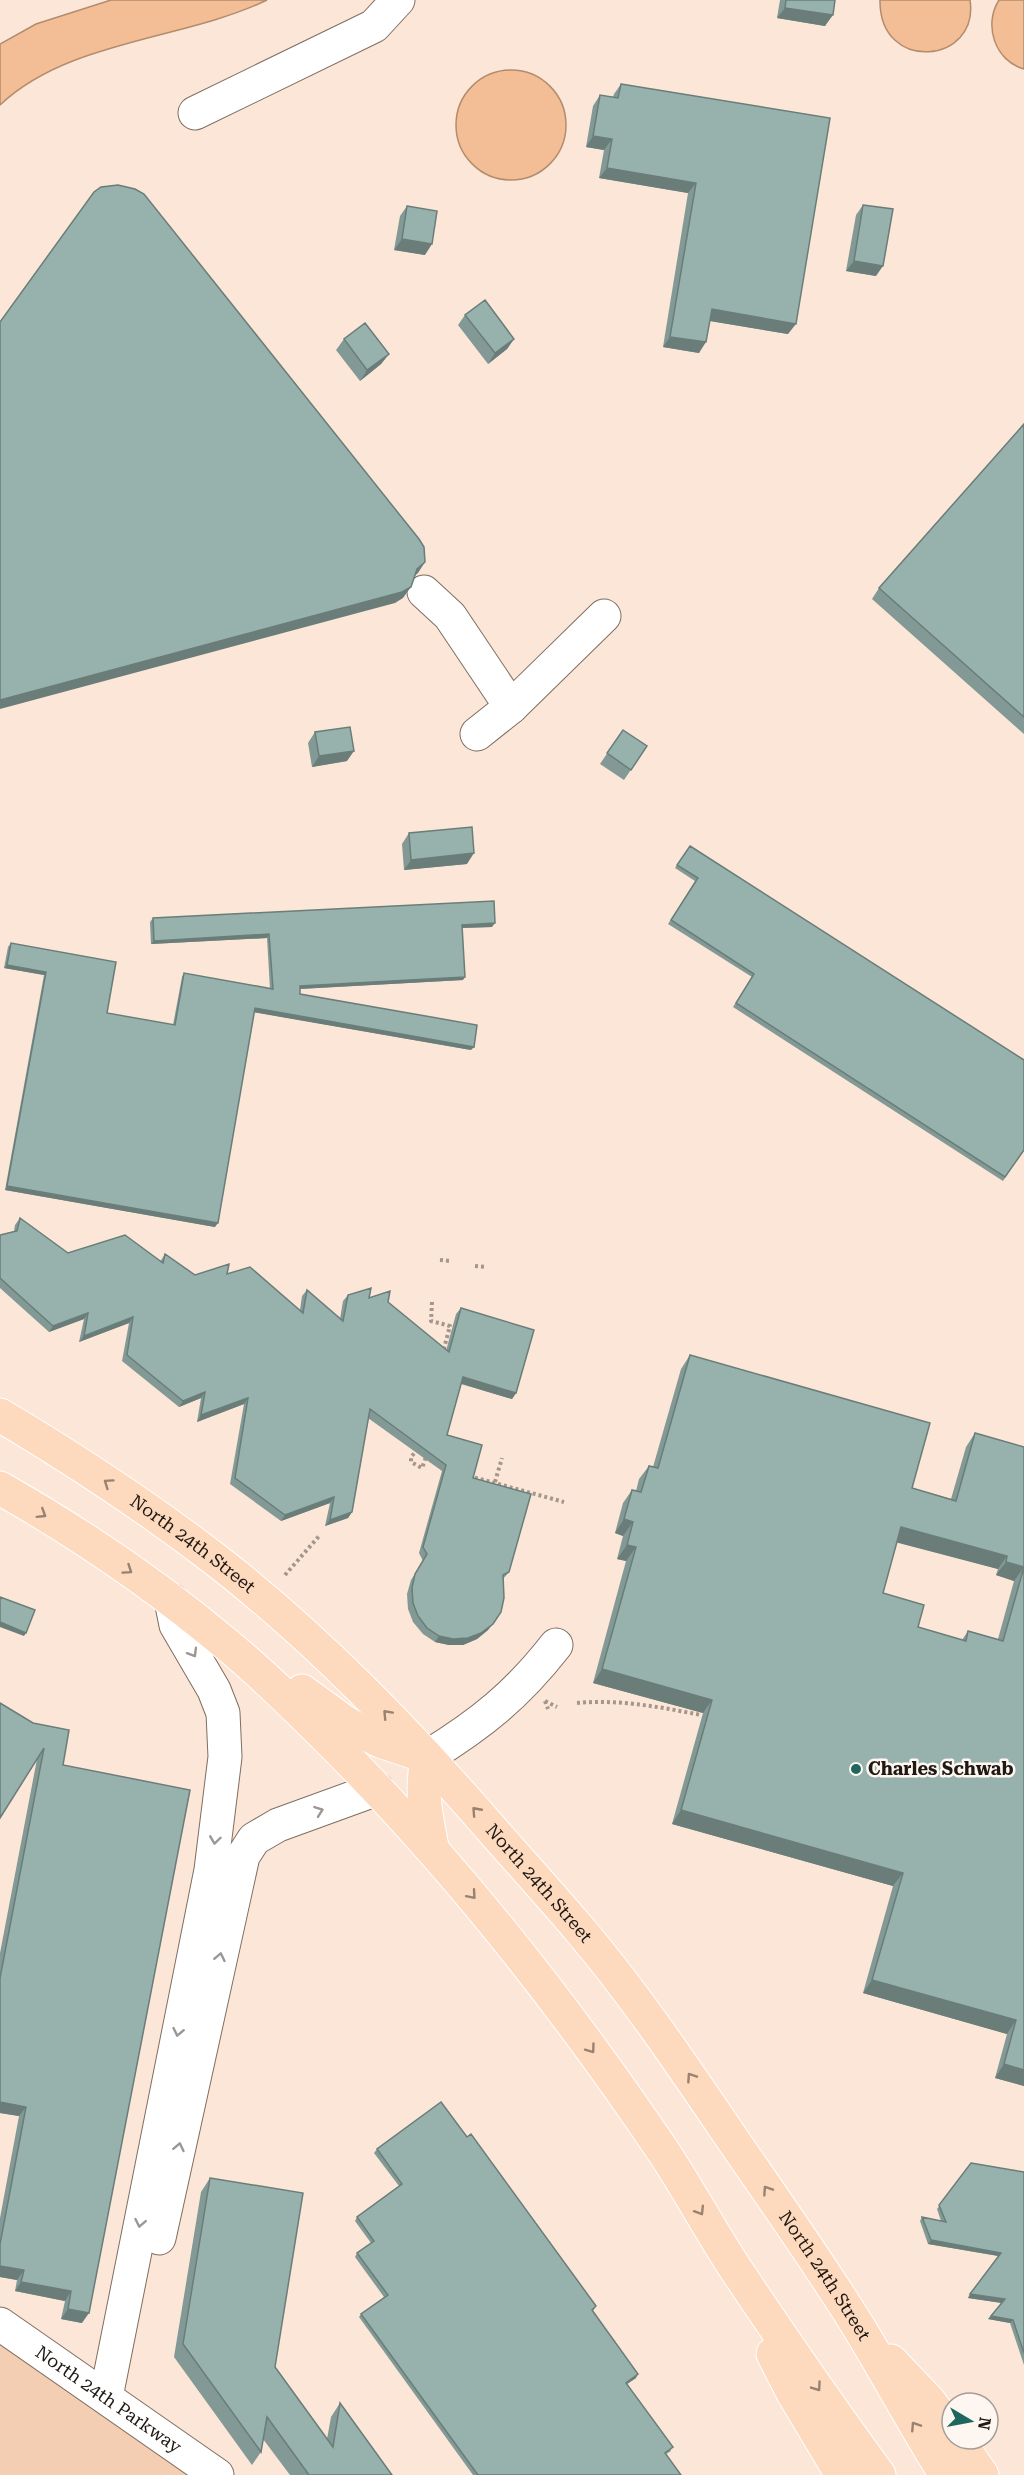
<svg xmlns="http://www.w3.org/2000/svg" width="1024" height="2475" font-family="'Roboto Serif',serif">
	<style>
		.green { fill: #f4ceb3 }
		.water { fill: #f3be95; stroke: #b38c6e; stroke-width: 1.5 }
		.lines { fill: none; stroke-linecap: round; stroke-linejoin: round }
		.minor-casing { stroke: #7f6e61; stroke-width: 35 }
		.major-casing { stroke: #fff; stroke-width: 35 }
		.path { stroke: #a5968b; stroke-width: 4; stroke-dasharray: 3 3; stroke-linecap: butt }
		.minor { stroke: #fff; stroke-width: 33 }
		.major { stroke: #fdd9be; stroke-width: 33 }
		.wall { fill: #829995; fill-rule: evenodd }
		.shaded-wall { fill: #6a7d79 }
		.building { fill: #97b2ad; stroke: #6a7d79; stroke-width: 1.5; fill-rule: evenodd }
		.oneway { stroke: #998271 }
		.oneway2 { stroke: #9a9795 }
		.poi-dot { fill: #1e675e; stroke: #fef6f0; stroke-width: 2 }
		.labels { text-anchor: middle; stroke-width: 5; stroke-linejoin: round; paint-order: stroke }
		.street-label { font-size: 18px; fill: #1f1813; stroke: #fef6f0 }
		.poi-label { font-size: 18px; font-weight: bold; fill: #1f1813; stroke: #fef6f0; text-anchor: start }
	</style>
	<rect width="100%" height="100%" fill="#fbe6d7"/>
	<path class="green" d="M0,2341L199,2475H0Z"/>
	<path class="water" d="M111,0H267C184,40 68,40 0,105V44L36,24Z
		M880,0H970C980,64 879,74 880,0Z
		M999,0H1024V69C995,61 983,25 999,0Z
		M456 125a55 55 0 1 1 110 0a55 55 0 1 1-110 0Z"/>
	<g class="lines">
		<g class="minor-casing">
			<g id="minor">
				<path d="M195,113L374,26L398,0"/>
				<path d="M424,592L450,616L511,707"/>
				<path d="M477,734L511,707L604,616"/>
				<path d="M427,1757C481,1724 517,1695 556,1645"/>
				<path d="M159,2238L243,1856L254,1839L278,1825L377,1789"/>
				<path id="s1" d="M0,2324L217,2475"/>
				<path d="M106,2397L211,1870L225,1757L223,1713L214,1690L176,1625L171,1600"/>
			</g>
		</g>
		<g class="major-casing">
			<g id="major">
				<path id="s2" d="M0,1415C74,1459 147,1507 216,1560C319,1640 409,1734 494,1832C523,1865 552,1897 580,1930C636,1996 684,2068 733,2140C775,2201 819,2263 858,2326C888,2375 915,2426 946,2475"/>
				<path d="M0,1488C81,1534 160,1588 231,1648C267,1678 301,1712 334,1745C458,1869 565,2006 663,2151C689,2190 711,2232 737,2271C783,2340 830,2408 879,2475"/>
				<path d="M302,1691L346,1723L380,1741L422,1755"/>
				<path d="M427,1757C421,1793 425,1811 432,1847"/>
				<path d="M773,2354L793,2393L842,2475"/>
				<path d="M891,2361L929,2401L952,2432"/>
				<path d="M957,2439L982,2475"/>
			</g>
		</g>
		<path class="path" d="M440,1260L450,1261
			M475,1266L487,1267
			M432,1302L431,1321L450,1326L443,1352
			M418,1449L411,1457V1462L422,1468L426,1457
			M469,1476L564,1502
			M495,1482L502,1458
			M285,1575L320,1535
			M545,1701L548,1709
			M545,1701L557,1707
			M577,1703C618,1699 660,1707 701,1715"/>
		<use href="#minor" class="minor"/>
		<use href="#major" class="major"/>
	</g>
	<path class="wall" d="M780,0H835L825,26L777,18Z
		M621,84L830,118L788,334L710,321L699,353L663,347L688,193L599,178L604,150L586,147L593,106L600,95L613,97L614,94Z
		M863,205L876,276L846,271L856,215Z
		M407,206L425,255L394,250L400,216Z
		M465,315L514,339L507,349L488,364L458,325Z
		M344,339L389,354L381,364L360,381L336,350Z
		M1024,424V734L872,599L879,588Z
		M623,730L647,746L624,780L600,764Z
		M315,732L347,761L312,767L308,743Z
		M409,833L467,864L404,870L402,844Z
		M690,846L1024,1060V1151H1023L1003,1181L733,1007L752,977L668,924L695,881L675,868Z
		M153,918L492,927L462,928L463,980L300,989V994L471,1050L254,1012L215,1227L5,1190L44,975L4,968L8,947L11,943L107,1013L173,1025L182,977L184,973L270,989L267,938L151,944L150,922Z
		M20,1218L68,1253L160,1262L165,1254L195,1275L227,1274L300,1310L302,1296L307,1290L340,1319L343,1301L348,1295L369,1298L388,1302L446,1351L456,1314L461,1308L516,1393L512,1399L461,1384L447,1435L473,1478L509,1572L503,1579L488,1630L477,1639L463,1645H449L435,1642L423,1634L413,1622L408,1609L407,1594L411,1580L423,1561L419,1553L442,1471L368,1418L352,1512L348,1518L325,1526L330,1503L281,1521L230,1484L244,1404L197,1422L201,1398L179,1407L122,1361L129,1323L79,1342L84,1319L49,1332L0,1288V1235L14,1231L15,1225Z
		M690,1355L912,1488L951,1499L966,1447L975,1433L1024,1447V2086L995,2078L1007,2034L863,1993L893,1886L672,1824L703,1713L593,1683L626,1561L617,1559L623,1536L615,1533L623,1503L632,1490L636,1491L639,1479L649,1466L653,1467L681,1369ZM897,1542L998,1569L996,1575L1014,1581L998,1639L968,1631L962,1640L918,1627L883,1593Z
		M0,1703L63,1765L82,2323L61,2319L65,2301L15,2291L17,2280L0,2277V2218L19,2116L0,2113V1953L37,1759Z
		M467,2137L596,2306L593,2311L636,2378L627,2384L671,2451L666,2454L681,2475H473L359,2317L361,2314L384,2297L355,2257L357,2253L371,2243L355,2221L357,2217L399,2186L374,2153L377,2149Z
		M971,2163L1024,2172V2365L1010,2323L988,2319L1002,2303L968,2298L998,2256L928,2244L920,2221L922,2217L941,2221L937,2209Z
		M210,2178L275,2367L327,2439L331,2417L340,2403L392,2475H290L263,2439L261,2452L252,2465L174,2357L201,2192Z"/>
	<path class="shaded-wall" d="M785,8L833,15L825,26L777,18Z
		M593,136L612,139L604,150L586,147Z
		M607,168L696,183L688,193L599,178Z
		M402,239L432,244L425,255L394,250Z
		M854,261L883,266L876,276L846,271Z
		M712,309L796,324L788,334L704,320Z
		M670,337L706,342L699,353L663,347Z
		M514,339L507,349L488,364L495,353Z
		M389,354L381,364L360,381L367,370Z
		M425,562L418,573L410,580L417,569Z
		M411,587L403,598L395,603L0,709V700Z
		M354,751L347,761L312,767L319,756Z
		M474,853L467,864L404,870L411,860Z
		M495,923L492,927L459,928L462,925Z
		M269,934L267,938L151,944L154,941Z
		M7,965L46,972L44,975L4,968Z
		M465,977L463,980L298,989L300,986Z
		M255,1008L474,1047L471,1050L252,1012Z
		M7,1186L218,1223L215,1227L5,1190Z
		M88,1313L84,1319L49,1332L53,1326Z
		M133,1317L129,1323L79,1342L84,1336Z
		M463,1377L516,1393L512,1399L459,1383Z
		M205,1392L201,1398L179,1407L183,1401Z
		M248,1398L244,1404L197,1422L201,1415Z
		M334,1497L330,1503L281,1521L285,1515Z
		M352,1512L348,1518L325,1526L330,1520Z
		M624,1519L633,1522L623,1536L615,1533Z
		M901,1527L1007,1556L998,1569L891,1541Z
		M627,1545L636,1547L626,1561L617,1559Z
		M1006,1562L1024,1567L1014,1581L996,1575Z
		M0,1622L26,1633L24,1636L0,1627Z
		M493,1624L488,1630L477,1639L463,1645H449L435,1642L439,1636Z
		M602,1669L712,1700L703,1713L593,1683Z
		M681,1810L903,1873L893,1886L672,1824Z
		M872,1980L1016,2020L1007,2034L863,1993Z
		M1004,2064L1024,2070V2086L995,2078Z
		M0,2102L26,2107L19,2116L0,2113Z
		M931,2240L1001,2253L999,2256L928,2244Z
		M0,2266L24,2270L17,2280L0,2277Z
		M21,2282L71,2291L65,2301L15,2291Z
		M970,2294L1005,2299L1002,2303L968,2298Z
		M68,2309L89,2313L82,2323L61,2319Z
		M991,2316L1013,2320L1010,2323L988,2319Z
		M638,2374L636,2378L624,2386L626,2383Z"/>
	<path class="building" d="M786,0H835L833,15L785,8Z
		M621,84L830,118L796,324L712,309L706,342L670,337L696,183L607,168L612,139L593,136L600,95L618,98Z
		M118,185L135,189L144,194L419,539L424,547L425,562L417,569L411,587L402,592L0,700V322L94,192L101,187Z
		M863,205L893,209L883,266L854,261Z
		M407,206L437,211L432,244L402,239Z
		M485,300L514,339L495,353L465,315Z
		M365,323L389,354L367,370L344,339Z
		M1024,424V717L879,588Z
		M350,727L354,751L319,756L315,732Z
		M623,730L647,746L631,770L607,753Z
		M472,827L474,853L411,860L409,833Z
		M690,846L1024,1060V1150L1005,1177L736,1003L754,974L671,920L698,878L677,865Z
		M494,901L495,923L462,925L465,977L300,986V994L477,1025L474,1047L255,1008L218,1223L7,1186L46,972L7,965L11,943L116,962L107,1013L175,1025L184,973L273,989L269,934L154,941L153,918Z
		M20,1218L68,1253L125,1235L163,1263L165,1254L195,1275L229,1264L227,1274L250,1267L303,1313L307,1290L343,1321L348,1295L371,1288L369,1298L390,1291L388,1302L449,1352L461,1308L534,1330L516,1393L463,1377L447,1435L482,1445L473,1478L531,1494L509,1572L503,1575L504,1598L501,1612L493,1624L481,1633L468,1638L453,1639L439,1636L427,1628L418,1616L413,1603L412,1588L415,1574L427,1554L423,1547L446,1465L370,1409L352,1512L330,1520L334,1497L285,1515L235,1478L248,1398L201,1415L205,1392L183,1401L127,1355L133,1317L84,1336L88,1313L53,1326L0,1278V1235L17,1231Z
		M690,1355L930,1423L912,1488L956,1501L975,1433L1024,1447V2070L1004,2064L1016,2020L872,1980L903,1873L681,1810L712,1700L602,1669L636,1547L627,1545L633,1522L624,1519L632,1490L641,1492L649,1466L658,1468ZM901,1527L1007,1556L1006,1562L1024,1567L1003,1641L968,1631L966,1641L918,1627L924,1605L883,1593Z
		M0,1597L35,1610L26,1633L0,1622Z
		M0,1703L33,1723L69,1730L63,1765L190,1790L89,2313L68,2309L71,2291L21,2282L24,2270L0,2266V2244L26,2107L0,2102V1978L44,1748L0,1818Z
		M441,2102L467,2137L471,2134L596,2306L592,2310L638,2374L626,2383L673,2447L665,2453L681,2475H478L361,2314L388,2295L357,2253L374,2241L357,2217L402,2184L377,2149Z
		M971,2163L1024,2172V2353L1013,2320L991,2316L1005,2299L970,2294L1001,2253L931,2240L922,2217L946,2222L939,2205Z
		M210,2178L303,2193L275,2367L333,2447L340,2403L392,2475H309L267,2417L261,2452L183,2344Z"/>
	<defs><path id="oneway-chevron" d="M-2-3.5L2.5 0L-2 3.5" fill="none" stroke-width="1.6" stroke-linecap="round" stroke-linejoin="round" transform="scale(1.5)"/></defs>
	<g class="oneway">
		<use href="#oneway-chevron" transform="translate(108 1483) rotate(-145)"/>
		<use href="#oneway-chevron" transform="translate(42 1514) rotate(32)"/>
		<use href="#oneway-chevron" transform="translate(128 1570) rotate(34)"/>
		<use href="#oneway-chevron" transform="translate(387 1714) rotate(-133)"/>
		<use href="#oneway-chevron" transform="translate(476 1811) rotate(-132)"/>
		<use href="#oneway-chevron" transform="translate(472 1895) rotate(49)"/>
		<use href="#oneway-chevron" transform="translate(591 2049) rotate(54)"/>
		<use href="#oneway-chevron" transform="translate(691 2077) rotate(-124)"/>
		<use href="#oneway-chevron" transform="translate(767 2190) rotate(-124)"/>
		<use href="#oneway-chevron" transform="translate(700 2211) rotate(58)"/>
		<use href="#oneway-chevron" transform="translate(817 2387) rotate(55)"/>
		<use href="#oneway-chevron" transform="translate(915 2426) rotate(-123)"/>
	</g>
	<g class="oneway2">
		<use href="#oneway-chevron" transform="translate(193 1653) rotate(59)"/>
		<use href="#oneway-chevron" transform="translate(319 1811) rotate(-20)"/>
		<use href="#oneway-chevron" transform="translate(215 1840) rotate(98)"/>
		<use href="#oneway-chevron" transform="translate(220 1957) rotate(-78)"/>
		<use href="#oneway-chevron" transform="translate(178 2032) rotate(102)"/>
		<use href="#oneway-chevron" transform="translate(179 2147) rotate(-78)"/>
		<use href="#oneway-chevron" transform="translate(140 2223) rotate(101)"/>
	</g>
	<circle class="poi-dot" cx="856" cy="1769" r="6"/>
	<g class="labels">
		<g class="street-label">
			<text dy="6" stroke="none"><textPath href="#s2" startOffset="232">North 24th Street</textPath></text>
			<text dy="6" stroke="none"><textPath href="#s2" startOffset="718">North 24th Street</textPath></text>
			<text dy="6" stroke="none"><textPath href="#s2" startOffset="1204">North 24th Street</textPath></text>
			<text dy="6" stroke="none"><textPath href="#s1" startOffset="132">North 24th Parkway</textPath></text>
		</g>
		<g class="poi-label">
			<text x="868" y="1775">Charles Schwab</text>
		</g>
	</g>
	<g transform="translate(970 2421) rotate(100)"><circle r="28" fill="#fef6f0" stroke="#a59d98" stroke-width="1.5"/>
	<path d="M0-4.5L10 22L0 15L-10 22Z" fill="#1e675e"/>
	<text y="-9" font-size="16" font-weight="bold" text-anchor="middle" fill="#1f1813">N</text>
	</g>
</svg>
